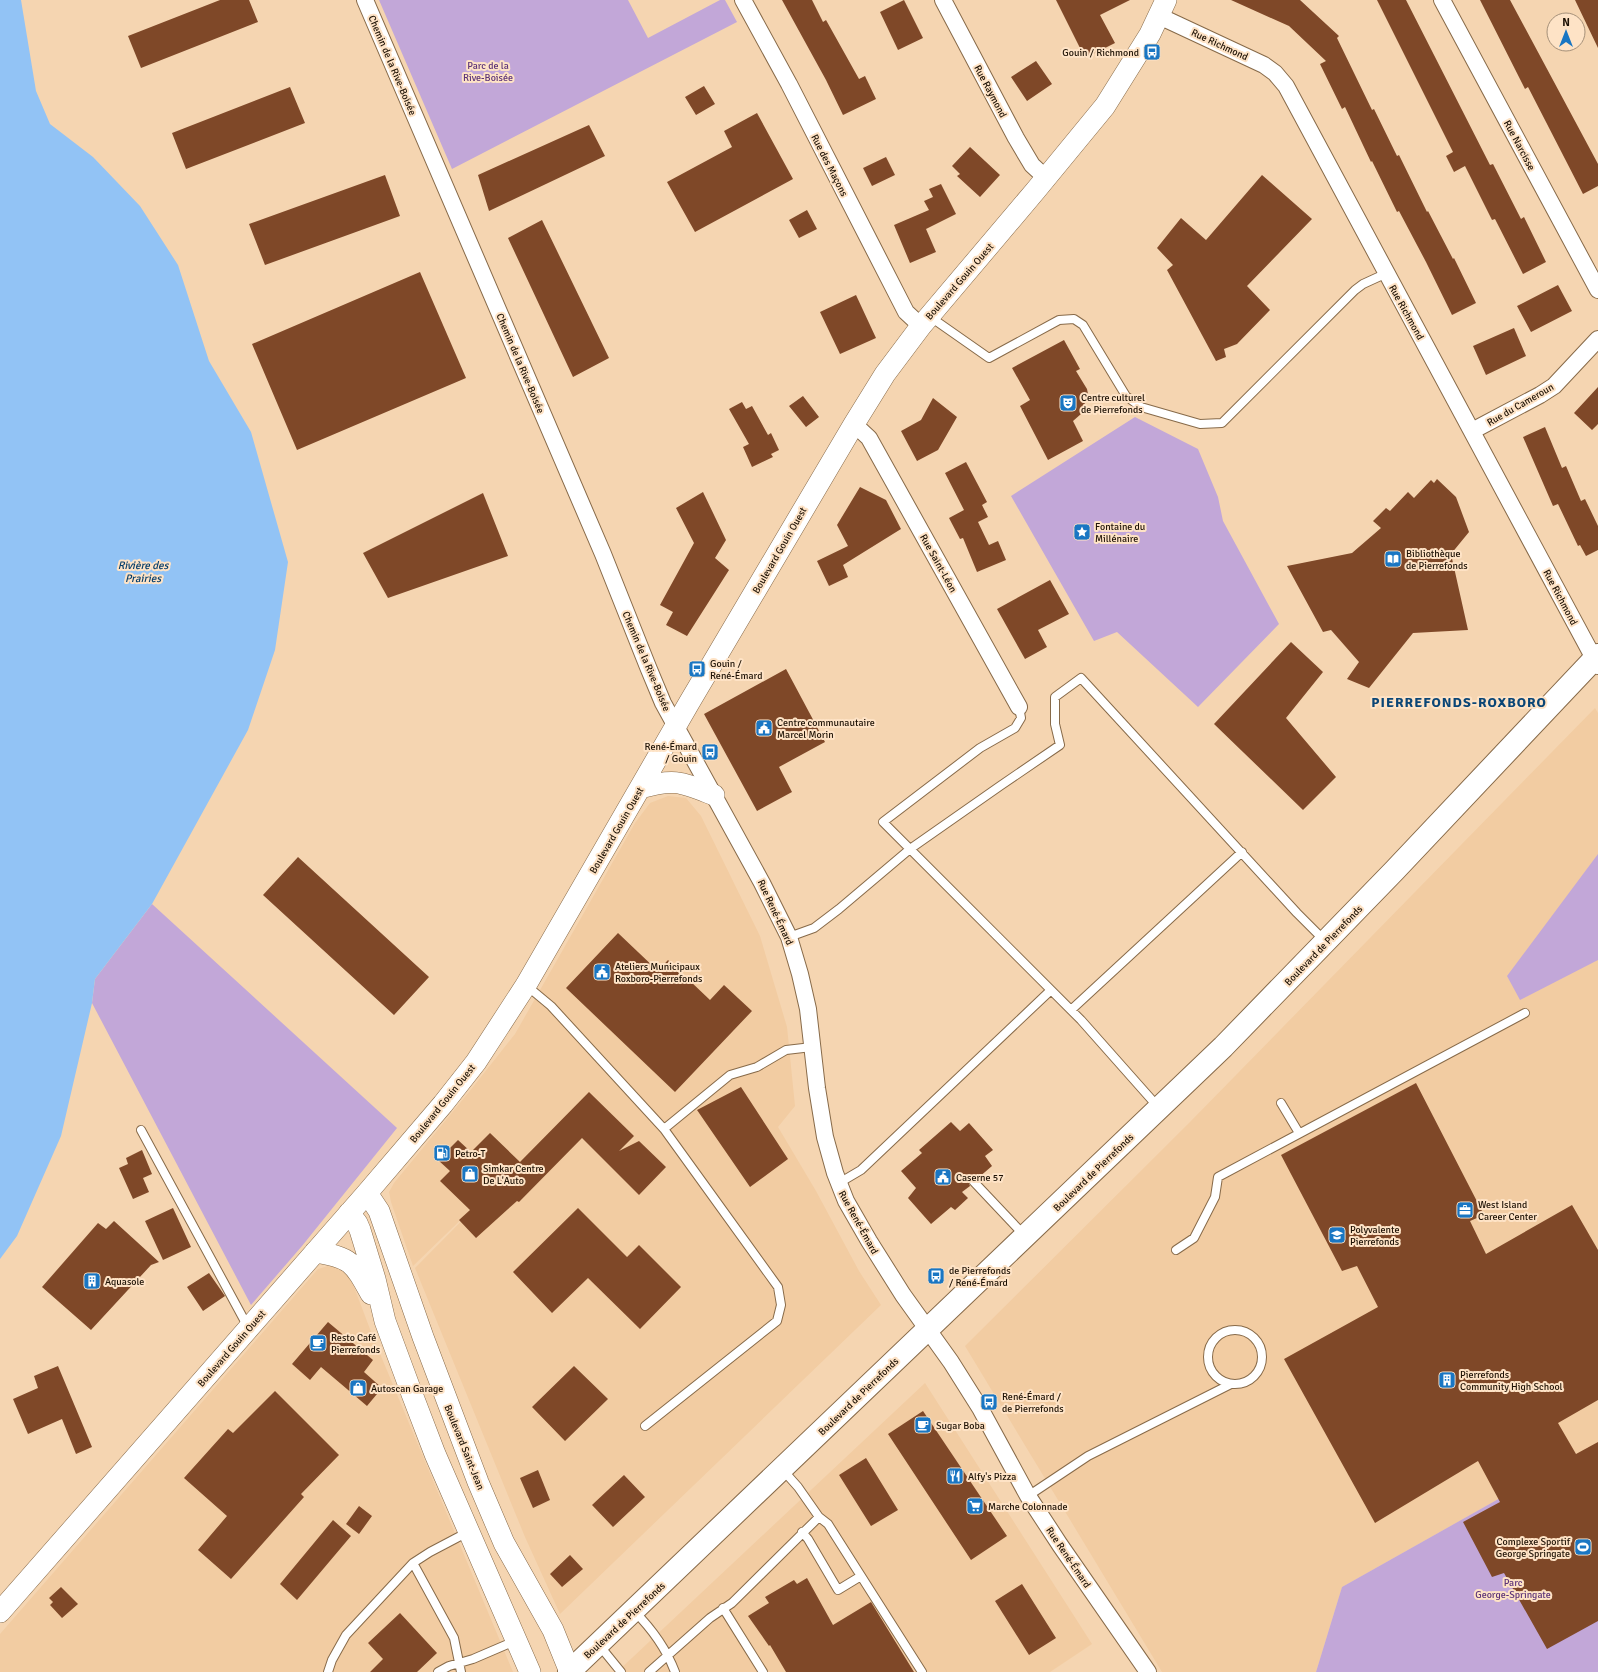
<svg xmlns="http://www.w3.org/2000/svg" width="1598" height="1672" font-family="Signika,sans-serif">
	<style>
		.built { fill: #f2cca2 }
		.green { fill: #c2a7d8 }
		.water { fill: #92c3f5 }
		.building { fill: #7f4828 }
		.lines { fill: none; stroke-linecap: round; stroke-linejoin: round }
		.service-casing { stroke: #876a49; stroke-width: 10 }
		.minor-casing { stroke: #876a49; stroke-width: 18 }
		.tertiary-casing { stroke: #876a49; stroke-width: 22 }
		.secondary-casing { stroke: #876a49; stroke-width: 24 }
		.service { stroke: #fff; stroke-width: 8 }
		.minor { stroke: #fff; stroke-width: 16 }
		.tertiary { stroke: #fff; stroke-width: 21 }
		.secondary { stroke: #fff; stroke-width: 22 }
		.labels { text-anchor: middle; stroke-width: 4; stroke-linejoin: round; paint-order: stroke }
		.street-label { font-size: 10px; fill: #1f1306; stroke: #fee3c6 }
		.poi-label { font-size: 10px; fill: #1f1306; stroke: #fee3c6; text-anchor: start }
		.park-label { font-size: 10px; fill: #5c3378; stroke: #fee3c6 }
		.water-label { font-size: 11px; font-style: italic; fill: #063e6b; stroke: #fee3c6 }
		.district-label { font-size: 14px; font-weight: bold; letter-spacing: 1px; fill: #0b4676; stroke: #fee3c6 }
	</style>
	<rect width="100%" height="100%" fill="#f5d5b1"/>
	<path class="built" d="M1595,708L1598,713V1443L1342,1587L1316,1672H1162L965,1346L1188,1124Z
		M668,796L686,798L701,816L760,936L787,1027L795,1106L778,1127L816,1191L859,1271L881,1305L560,1614L525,1537L415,1268L505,1177L413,1266L391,1202L389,1192L394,1183L469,1092L515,1034L635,823L650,803Z
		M328,1266L339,1267L351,1279L373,1337L513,1672H0V1634L318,1269Z
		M925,1383L1092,1644L1050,1672H617Z"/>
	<path class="green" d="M379,0H628L648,38L720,0H725L737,22L452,169Z
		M1135,417L1198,449L1218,497L1223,521L1279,624L1198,707L1117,632L1094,641L1011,496Z
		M1598,854V960L1520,1000L1507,976Z
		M152,904L397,1128L302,1246L251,1305L92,1003L95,979Z
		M1598,1443V1672H1316L1342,1587Z"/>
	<path class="water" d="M0,0H21L36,91L50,124L93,157L140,206L178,265L209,361L251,432L288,562L275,650L248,730L152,904L95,979L92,1003L61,1136L17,1236L0,1259Z"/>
	<path class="building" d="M220,0H249L258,22L141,68L128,36Z
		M782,0H812L823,22L826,20L859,79L865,76L876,99L843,115L826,80Z
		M904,0L923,38L898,50L880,12Z
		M1056,0H1130L1100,15L1115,43L1085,58Z
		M1231,0H1300L1339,36L1337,38L1372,110L1374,109L1397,156L1399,155L1427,212L1428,211L1453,259L1454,258L1476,303L1452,315L1426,262L1399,211L1397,212L1372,161L1371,162L1345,107L1342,109L1320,64L1326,61L1289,26Z
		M1377,0H1406L1490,165L1493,164L1521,219L1524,217L1546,262L1523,274L1495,219L1492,220L1465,166L1454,172L1446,156L1453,152Z
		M1480,0H1510L1598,164V186L1583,194L1528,87L1525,89Z
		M1575,0H1598V48Z
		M1036,61L1052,84L1027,101L1011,77Z
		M704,86L715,104L696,115L685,97Z
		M290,87L305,123L186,169L172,133Z
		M757,113L793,179L695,232L667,182L732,147L724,131Z
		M589,125L605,156L489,211L478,175Z
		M970,147L1000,175L980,197L957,176L960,174L952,166Z
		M886,157L895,175L872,186L863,168Z
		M385,175L400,216L265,265L249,224Z
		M1262,175L1312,219L1247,286L1270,310L1237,344L1224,349L1226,357L1216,361L1167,270L1173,265L1157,248L1181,218L1206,240Z
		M941,184L956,214L926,229L936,252L910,263L894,225L929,210L924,201L933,197L929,189Z
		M807,210L817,229L799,238L789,220Z
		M542,220L609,358L573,377L508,238Z
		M420,272L466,378L297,450L252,344Z
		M1558,285L1572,311L1531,332L1517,306Z
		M856,295L876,338L840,354L820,312Z
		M1514,328L1526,356L1486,375L1473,346Z
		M1064,340L1080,369L1076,371L1087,389L1088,394L1081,414L1073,421L1083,441L1048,460L1020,406L1030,400L1012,368Z
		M1598,387V424L1592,430L1574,413Z
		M803,396L819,417L806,427L789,406Z
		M933,398L957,417L938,450L917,461L901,431L921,420Z
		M742,402L746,409L752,406L768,435L771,433L779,450L771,454L773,457L752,467L743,447L749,444L729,409Z
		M1545,427L1562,468L1566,466L1581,501L1585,499L1598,526V550L1586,556L1580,545L1578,546L1558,504L1553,506L1523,437Z
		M966,462L987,502L982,505L988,517L978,522L989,545L998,541L1006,560L977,572L963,538L960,539L949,518L964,510L945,473Z
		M1437,479L1456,497L1469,532L1451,554L1468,630L1413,633L1369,688L1347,679L1359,662L1331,630L1323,632L1287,566L1352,553L1381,528L1373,521L1386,508L1390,511L1408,492L1414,498L1431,480L1434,483Z
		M860,487L886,500L901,529L843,565L848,577L829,586L817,561L848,546L837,525Z
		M703,492L726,540L715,558L729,570L687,636L666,625L673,612L660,605L694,543L676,508Z
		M483,493L508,556L388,598L363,553Z
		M1050,580L1069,614L1038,630L1047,647L1025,659L997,609Z
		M1291,642L1323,672L1286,718L1336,777L1303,810L1214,724Z
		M786,669L825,742L779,767L792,792L757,811L704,714Z
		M298,857L429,977L394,1015L263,895Z
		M618,933L658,971L668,960L710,1000L724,985L752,1011L675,1092L566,988Z
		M1416,1083L1484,1215L1470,1221L1486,1254L1572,1205L1598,1250V1400L1558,1423L1576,1454L1598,1442V1621L1547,1649L1504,1573L1492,1577L1463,1522L1500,1502L1478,1461L1375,1523L1284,1359L1378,1307L1357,1266L1342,1271L1281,1155Z
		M741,1087L788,1159L750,1187L697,1110Z
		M589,1092L634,1136L619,1151L639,1141L666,1167L639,1195L582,1138L519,1202L517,1201L476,1238L459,1220L470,1210L440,1181L450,1171L438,1160L458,1140L471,1152L490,1133L520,1162Z
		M951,1122L960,1131L969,1123L993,1150L985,1156L992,1166L978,1178L973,1177L970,1178L969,1183L970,1186L962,1192L968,1198L955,1210L951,1207L931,1224L908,1198L916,1188L901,1171L922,1153L919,1150Z
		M142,1150L152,1174L143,1178L149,1192L133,1199L119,1168L128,1164L126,1158Z
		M173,1208L191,1247L163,1260L145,1221Z
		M578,1208L627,1257L639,1245L681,1287L640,1329L588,1278L552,1313L513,1272Z
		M114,1221L159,1262L151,1265L91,1330L42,1287L98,1223L106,1229Z
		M209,1273L225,1296L203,1311L187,1287Z
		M328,1322L373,1360L364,1372L382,1388L367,1406L321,1367L310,1380L292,1364Z
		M58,1366L92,1447L76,1454L62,1419L28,1434L13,1399L38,1388L34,1376Z
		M574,1366L608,1399L565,1441L532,1407Z
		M275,1391L339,1455L301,1494L304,1497L231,1579L198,1550L227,1516L184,1478L228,1429L233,1433Z
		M923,1411L1007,1536L971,1560L888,1434Z
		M866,1458L898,1510L871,1526L839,1475Z
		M538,1470L550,1500L533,1508L520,1478Z
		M624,1475L645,1497L613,1527L592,1505Z
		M359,1506L372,1516L359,1534L346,1524Z
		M333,1520L351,1536L297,1600L280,1584Z
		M570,1555L583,1569L562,1587L550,1574Z
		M807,1578L833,1625L871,1602L914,1672H786L770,1645L769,1646L748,1616L769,1603L765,1597L794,1580L797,1584Z
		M1022,1584L1056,1638L1029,1655L995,1601Z
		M61,1587L78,1604L62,1618L50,1605L53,1602L49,1598Z
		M400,1613L437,1653L417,1672H370L383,1659L368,1643Z"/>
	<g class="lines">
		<g class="service-casing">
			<path id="service" d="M929,316L989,358L1059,320L1074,319L1083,325L1126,396L1141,407L1200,424L1222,423L1355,290L1363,284L1387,273
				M1019,707L1021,718L1015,728L980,748L883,822L1081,1020L1159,1108
				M789,937L814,928L839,909L910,849L1000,786L1060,745L1055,724V697L1081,678L1297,913L1325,941
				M527,986L551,1006L664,1129L778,1287L781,1305L777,1321L645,1426
				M1071,1010L1242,852
				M1281,1103L1299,1133
				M664,1129L730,1075L757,1067L786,1050L812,1047
				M141,1130L248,1327
				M974,1182L1024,1235
				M839,1183L861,1170L1051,990
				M1176,1250L1194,1238L1215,1197L1218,1177L1525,1013
				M1208 1357a27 27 0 1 1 54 0a27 27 0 1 1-54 0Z
				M1028,1496L1088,1456L1231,1384
				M802,1532L808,1539L838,1590L861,1576L828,1524L819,1517
				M861,1576L922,1672
				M723,1608L763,1672
				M634,1611C652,1629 666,1648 675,1672
				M599,1645L621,1672
				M328,1672L332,1660L346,1635L413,1563
				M438,1672L449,1666L473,1659L515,1641
				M461,1672L454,1638L413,1563L430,1552L468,1532
				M649,1672L710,1618L732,1603L819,1517L798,1487L782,1469"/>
		</g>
		<g class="minor-casing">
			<path id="minor" d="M365,0L603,554L648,667L663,703L762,883L789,937L800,974L808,1009L817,1088L825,1137L835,1173L846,1201L869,1241L903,1295L951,1362L980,1408L1028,1496L1060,1545L1148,1672
				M743,0L789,84L906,312L921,326
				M943,0L1016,138L1032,165L1046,178
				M1442,0L1598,290
				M1159,16L1264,65L1275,73L1286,86L1598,666
				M854,424L869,438L1019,707
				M1472,431L1540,395L1554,386L1598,339"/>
		</g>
		<g class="tertiary-casing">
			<path id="tertiary" d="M640,788C675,778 681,782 714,795
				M367,1193L379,1211L423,1337L478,1482L504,1543L553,1630L570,1672
				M349,1213L357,1223L360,1230L375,1279L385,1321L412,1394L435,1454L530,1672
				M315,1252C351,1257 354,1263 371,1294
				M0,1612L367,1193L443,1104L476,1062L526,985L689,703L854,424L885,374L921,326L1036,190L1105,106L1150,34L1166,0"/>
		</g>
		<g class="secondary-casing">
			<path id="secondary" d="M569,1672L1223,1047L1394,871L1598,655"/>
		</g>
		<use href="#service" class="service"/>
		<use href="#minor" class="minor"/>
		<use href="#tertiary" class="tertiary"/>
		<use href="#secondary" class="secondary"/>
	</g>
	<defs>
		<g id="bus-square" transform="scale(0.9)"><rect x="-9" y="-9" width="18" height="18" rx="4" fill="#1976c3" stroke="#fee3c6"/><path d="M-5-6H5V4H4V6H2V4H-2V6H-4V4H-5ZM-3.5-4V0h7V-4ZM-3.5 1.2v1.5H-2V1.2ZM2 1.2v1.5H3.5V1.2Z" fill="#fff"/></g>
		<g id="theatre-square" transform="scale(0.9)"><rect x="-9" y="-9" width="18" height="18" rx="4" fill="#1976c3" stroke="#fee3c6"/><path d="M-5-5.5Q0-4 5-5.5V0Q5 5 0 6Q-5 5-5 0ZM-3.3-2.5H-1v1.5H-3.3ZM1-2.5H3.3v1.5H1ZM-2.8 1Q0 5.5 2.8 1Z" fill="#fff"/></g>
		<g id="sight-square" transform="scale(0.9)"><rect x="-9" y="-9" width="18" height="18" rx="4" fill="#1976c3" stroke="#fee3c6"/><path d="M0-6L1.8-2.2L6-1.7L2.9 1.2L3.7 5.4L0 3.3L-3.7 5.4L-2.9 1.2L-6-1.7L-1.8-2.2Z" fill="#fff"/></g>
		<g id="library-square" transform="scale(0.9)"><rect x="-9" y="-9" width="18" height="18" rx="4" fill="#1976c3" stroke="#fee3c6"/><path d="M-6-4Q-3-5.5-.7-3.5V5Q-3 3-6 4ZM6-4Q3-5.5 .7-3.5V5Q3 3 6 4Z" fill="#fff"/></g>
		<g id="civic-square" transform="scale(0.9)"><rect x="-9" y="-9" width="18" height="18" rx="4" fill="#1976c3" stroke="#fee3c6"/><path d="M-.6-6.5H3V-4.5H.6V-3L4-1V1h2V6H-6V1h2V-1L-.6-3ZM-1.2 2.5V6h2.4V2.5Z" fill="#fff"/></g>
		<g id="fuel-square" transform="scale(0.9)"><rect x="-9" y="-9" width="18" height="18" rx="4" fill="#1976c3" stroke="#fee3c6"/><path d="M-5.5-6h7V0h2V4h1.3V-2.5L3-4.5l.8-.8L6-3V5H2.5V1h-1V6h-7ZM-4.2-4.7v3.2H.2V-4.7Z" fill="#fff"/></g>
		<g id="shop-square" transform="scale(0.9)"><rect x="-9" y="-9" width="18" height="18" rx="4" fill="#1976c3" stroke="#fee3c6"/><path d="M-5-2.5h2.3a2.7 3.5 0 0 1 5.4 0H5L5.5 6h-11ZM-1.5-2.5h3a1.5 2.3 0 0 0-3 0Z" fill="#fff"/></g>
		<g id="office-square" transform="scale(0.9)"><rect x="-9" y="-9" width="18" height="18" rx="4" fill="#1976c3" stroke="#fee3c6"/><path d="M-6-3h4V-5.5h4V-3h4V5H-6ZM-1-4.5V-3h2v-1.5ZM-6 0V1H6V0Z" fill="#fff"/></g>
		<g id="school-square" transform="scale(0.9)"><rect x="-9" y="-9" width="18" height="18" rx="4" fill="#1976c3" stroke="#fee3c6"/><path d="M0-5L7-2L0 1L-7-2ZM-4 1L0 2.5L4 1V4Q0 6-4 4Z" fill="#fff"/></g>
		<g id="building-square" transform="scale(0.9)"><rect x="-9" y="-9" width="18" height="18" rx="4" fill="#1976c3" stroke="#fee3c6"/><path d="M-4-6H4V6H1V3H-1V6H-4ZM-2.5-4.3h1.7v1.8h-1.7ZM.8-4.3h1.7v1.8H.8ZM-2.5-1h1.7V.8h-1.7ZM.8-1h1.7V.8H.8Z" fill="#fff"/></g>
		<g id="cafe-square" transform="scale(0.9)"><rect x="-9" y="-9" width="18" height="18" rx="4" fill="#1976c3" stroke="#fee3c6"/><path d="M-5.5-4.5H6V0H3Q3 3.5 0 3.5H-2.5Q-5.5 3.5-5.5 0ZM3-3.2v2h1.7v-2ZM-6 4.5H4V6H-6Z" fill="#fff"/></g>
		<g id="restaurant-square" transform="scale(0.9)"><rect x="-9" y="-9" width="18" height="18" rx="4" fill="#1976c3" stroke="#fee3c6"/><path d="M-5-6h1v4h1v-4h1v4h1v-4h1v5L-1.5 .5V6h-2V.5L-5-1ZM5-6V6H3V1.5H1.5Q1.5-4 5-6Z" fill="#fff"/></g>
		<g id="supermarket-square" transform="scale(0.9)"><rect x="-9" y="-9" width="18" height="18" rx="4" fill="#1976c3" stroke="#fee3c6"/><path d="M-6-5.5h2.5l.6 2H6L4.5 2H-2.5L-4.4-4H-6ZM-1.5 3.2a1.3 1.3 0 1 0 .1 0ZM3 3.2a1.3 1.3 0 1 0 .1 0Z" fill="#fff"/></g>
		<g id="stadium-square" transform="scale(0.9)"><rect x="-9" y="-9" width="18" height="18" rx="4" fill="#1976c3" stroke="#fee3c6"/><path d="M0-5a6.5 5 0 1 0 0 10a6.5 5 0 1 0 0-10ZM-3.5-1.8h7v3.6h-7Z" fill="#fff"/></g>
	</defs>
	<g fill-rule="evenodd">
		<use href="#bus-square" x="1152" y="52"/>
		<use href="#theatre-square" x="1068" y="403"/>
		<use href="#sight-square" x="1082" y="532"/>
		<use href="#library-square" x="1393" y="559"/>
		<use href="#bus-square" x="697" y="669"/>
		<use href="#civic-square" x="764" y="728"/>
		<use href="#bus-square" x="710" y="752"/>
		<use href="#civic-square" x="602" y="972"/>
		<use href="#fuel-square" x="442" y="1153"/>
		<use href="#shop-square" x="470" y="1174"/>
		<use href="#civic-square" x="943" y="1177"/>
		<use href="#office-square" x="1465" y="1210"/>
		<use href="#school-square" x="1337" y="1235"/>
		<use href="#bus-square" x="936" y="1276"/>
		<use href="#building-square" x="92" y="1281"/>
		<use href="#cafe-square" x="318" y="1343"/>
		<use href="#building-square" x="1447" y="1380"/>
		<use href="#shop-square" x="358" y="1388"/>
		<use href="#bus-square" x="989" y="1402"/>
		<use href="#cafe-square" x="923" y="1425"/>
		<use href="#restaurant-square" x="955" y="1476"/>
		<use href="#supermarket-square" x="975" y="1506"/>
		<use href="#stadium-square" x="1583" y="1547"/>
	</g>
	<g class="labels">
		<g class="street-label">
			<text transform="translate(1220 44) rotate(25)" y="4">Rue Richmond</text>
			<text transform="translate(393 65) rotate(67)" y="4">Chemin de la Rive-Boisée</text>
			<text transform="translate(991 91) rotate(62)" y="4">Rue Raymond</text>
			<text transform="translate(1520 145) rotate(62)" y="4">Rue Narcisse</text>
			<text transform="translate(830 165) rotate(63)" y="4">Rue des Maçons</text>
			<text transform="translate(959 281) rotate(-49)" y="4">Boulevard Gouin Ouest</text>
			<text transform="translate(1407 312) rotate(61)" y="4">Rue Richmond</text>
			<text transform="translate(521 363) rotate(67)" y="4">Chemin de la Rive-Boisée</text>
			<text transform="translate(1520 404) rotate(-30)" y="4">Rue du Cameroun</text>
			<text transform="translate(779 550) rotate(-60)" y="4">Boulevard Gouin Ouest</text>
			<text transform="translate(939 563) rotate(61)" y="4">Rue Saint-Léon</text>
			<text transform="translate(1561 597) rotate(62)" y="4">Rue Richmond</text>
			<text transform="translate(647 661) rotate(67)" y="4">Chemin de la Rive-Boisée</text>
			<text transform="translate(616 830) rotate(-60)" y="4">Boulevard Gouin Ouest</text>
			<text transform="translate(776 912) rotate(65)" y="4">Rue René-Émard</text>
			<text transform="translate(1323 945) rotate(-46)" y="4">Boulevard de Pierrefonds</text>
			<text transform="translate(442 1103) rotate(-51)" y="4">Boulevard Gouin Ouest</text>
			<text transform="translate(1093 1172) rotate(-44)" y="4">Boulevard de Pierrefonds</text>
			<text transform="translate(859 1222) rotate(61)" y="4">Rue René-Émard</text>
			<text transform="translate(231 1348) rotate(-49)" y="4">Boulevard Gouin Ouest</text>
			<text transform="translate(858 1396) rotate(-44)" y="4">Boulevard de Pierrefonds</text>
			<text transform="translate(465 1447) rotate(68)" y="4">Boulevard Saint-Jean</text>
			<text transform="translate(1069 1557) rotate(56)" y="4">Rue René-Émard</text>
			<text transform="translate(624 1620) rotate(-43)" y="4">Boulevard de Pierrefonds</text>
		</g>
		<g class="poi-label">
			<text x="1139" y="56" text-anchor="end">Gouin / Richmond</text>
			<text x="1081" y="401">Centre culturel<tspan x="1081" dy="12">de Pierrefonds</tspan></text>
			<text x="1095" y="530">Fontaine du<tspan x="1095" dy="12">Millénaire</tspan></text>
			<text x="1406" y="557">Bibliothèque<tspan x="1406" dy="12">de Pierrefonds</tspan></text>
			<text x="710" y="667">Gouin /<tspan x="710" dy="12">René-Émard</tspan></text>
			<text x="777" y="726">Centre communautaire<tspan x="777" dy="12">Marcel Morin</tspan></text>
			<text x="697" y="750" text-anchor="end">René-Émard<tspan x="697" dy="12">/ Gouin</tspan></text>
			<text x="615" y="970">Ateliers Municipaux<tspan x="615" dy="12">Roxboro-Pierrefonds</tspan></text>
			<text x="455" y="1157">Petro-T</text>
			<text x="483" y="1172">Simkar Centre<tspan x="483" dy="12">De L'Auto</tspan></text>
			<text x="956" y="1181">Caserne 57</text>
			<text x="1478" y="1208">West Island<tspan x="1478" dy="12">Career Center</tspan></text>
			<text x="1350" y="1233">Polyvalente<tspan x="1350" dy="12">Pierrefonds</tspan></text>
			<text x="949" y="1274">de Pierrefonds<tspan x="949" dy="12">/ René-Émard</tspan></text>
			<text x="105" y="1285">Aquasole</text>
			<text x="331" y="1341">Resto Café<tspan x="331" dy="12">Pierrefonds</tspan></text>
			<text x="1460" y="1378">Pierrefonds<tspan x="1460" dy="12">Community High School</tspan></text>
			<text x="371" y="1392">Autoscan Garage</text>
			<text x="1002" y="1400">René-Émard /<tspan x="1002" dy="12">de Pierrefonds</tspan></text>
			<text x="936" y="1429">Sugar Boba</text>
			<text x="968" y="1480">Alfy's Pizza</text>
			<text x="988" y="1510">Marche Colonnade</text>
			<text x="1570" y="1545" text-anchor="end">Complexe Sportif<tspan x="1570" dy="12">George Springate</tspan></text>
		</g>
		<g class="park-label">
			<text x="488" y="69">Parc de la<tspan x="488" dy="12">Rive-Boisée</tspan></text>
			<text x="1513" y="1586">Parc<tspan x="1513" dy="12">George-Springate</tspan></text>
		</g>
		<g class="water-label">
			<text x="143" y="569">Rivière des<tspan x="143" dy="13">Prairies</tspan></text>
		</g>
		<g class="district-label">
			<text x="1459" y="707">PIERREFONDS-ROXBORO</text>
		</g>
	</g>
	<g transform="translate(1566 32)"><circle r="19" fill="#fee3c6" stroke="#a59079"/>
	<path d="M0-3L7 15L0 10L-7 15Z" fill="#1976c3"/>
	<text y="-6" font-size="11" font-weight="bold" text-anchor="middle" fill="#1f1306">N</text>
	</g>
</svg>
